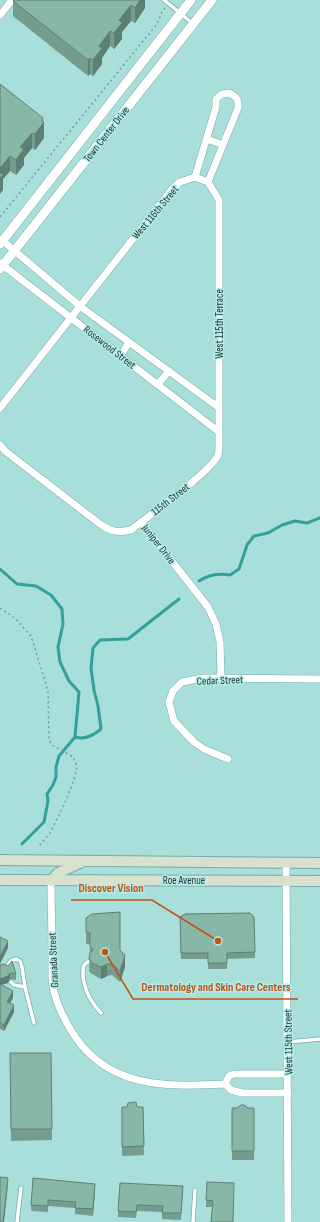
<svg xmlns="http://www.w3.org/2000/svg" width="320" height="1222" font-family="'Sofia Sans Condensed',sans-serif">
	<style>
		.lines { fill: none; stroke-linecap: round; stroke-linejoin: round }
		.stream { stroke: #31a19b; stroke-width: 3 }
		.service-casing { stroke: #76aca8; stroke-width: 5 }
		.minor-casing { stroke: #76aca8; stroke-width: 8 }
		.tertiary-casing { stroke: #76aca8; stroke-width: 10 }
		.secondary-casing { stroke: #76aca8; stroke-width: 12 }
		.path { stroke: #739d9a; stroke-width: 1.5; stroke-dasharray: 2 3; stroke-linecap: butt }
		.service { stroke: #fff; stroke-width: 3.5 }
		.minor { stroke: #fff; stroke-width: 7 }
		.tertiary { stroke: #fff; stroke-width: 9 }
		.secondary { stroke: #d7e1cd; stroke-width: 10 }
		.wall { fill: #749d8f }
		.shaded-wall { fill: #5e8074 }
		.building { fill: #87b7a6; stroke: #5e8074 }
		.labels { text-anchor: middle; stroke-width: 3; stroke-linejoin: round; paint-order: stroke }
		.street-label { font-size: 11px; fill: #1f3533; stroke: #b5ece8 }
		.leader { fill: none; stroke: #c05214; stroke-width: 1.5 }
		.callout-dot { fill: #c05214; stroke: #b5ece8; stroke-width: 1.5 }
		.callout-label { font-size: 12px; text-anchor: middle; font-weight: bold; fill: #c05214; stroke: #b5ece8; stroke-width: 3; stroke-linejoin: round; paint-order: stroke }
	</style>
	<rect width="100%" height="100%" fill="#a8dfdb"/>
	<g class="lines">
		<path class="stream" d="M0,569L17,584L36,586L51,595L62,609L63,624L58,647L60,662L69,681L79,692L75,737L59,756L56,767V777L53,785L47,794L48,801L44,822L22,844
			M199,581C209,574 219,573 230,575L239,569L247,545L254,536L268,533L282,525L295,521L307,523L320,518
			M75,737C84,740 94,735 101,729L98,706L94,690L91,668L93,648L100,640L128,639L179,599"/>
		<g class="service-casing">
			<path id="service" d="M164,0L192,23
				M90,961C82,964 83,968 83,976C85,992 91,1002 101,1013
				M7,969C8,963 10,960 16,959L20,961L22,967L25,987L34,1023
				M11,982L14,985L25,987
				M288,1042L320,1039
				M17,1222L21,1188
				M193,1222L195,1190"/>
		</g>
		<g class="minor-casing">
			<path id="minor" d="M0,15L12,0
				M207,139L223,145
				M0,240L3,241L81,307L218,407
				M0,263L219,432
				M121,355L129,342
				M158,384L169,371
				M0,408L173,188L180,182L195,177L216,107V99L222,94L229,93C237,96 239,101 238,108L208,182
				M0,445L5,451L100,524C112,532 117,533 131,530C148,516 211,472 218,455C219,452 219,449 219,446V200L208,182L195,177
				M141,522L208,607L216,624L220,642L221,679
				M228,759L204,749L194,742L174,721L169,702L173,691L182,682L203,678L320,679
				M286,862L288,1222
				M51,881C51,904 52,928 52,951C52,960 52,970 52,979C54,998 60,1011 69,1027C104,1089 164,1087 225,1084
				M225,1084L229,1076L234,1074H288
				M225,1084L231,1090L242,1093H288"/>
		</g>
		<g class="tertiary-casing">
			<path id="tertiary" d="M0,244L191,0
				M0,269L212,0"/>
		</g>
		<g class="secondary-casing">
			<path id="secondary" d="M0,860L320,863
				M0,880L320,881
				M51,881L58,873L82,862"/>
		</g>
		<path class="path" d="M0,217L157,24L162,12L165,8
			M0,608L16,619L31,636L48,691L49,739L52,745L73,757L77,766L75,777L64,805L50,833L39,846"/>
		<use href="#service" class="service"/>
		<use href="#minor" class="minor"/>
		<use href="#tertiary" class="tertiary"/>
		<use href="#secondary" class="secondary"/>
	</g>
	<path class="wall" d="M145,0V8L135,23L131,21L122,32V39L114,49L110,46L102,58V64L93,76L90,74L88,76L13,16V1Z
		M0,84L43,122L44,138L35,150L32,148L24,158V165L16,175L10,171L3,179V190Z
		M180,917H254L255,958L227,959V969H208V959H181Z
		M86,918L120,950L125,967L120,982L112,975L107,976L101,979L92,974L89,971L90,944H86Z
		M0,965L16,974V980L10,979L8,983L1,985L13,998L10,1003L14,1012L4,1031L0,1029Z
		M10,1053H51L52,1140L11,1141Z
		M122,1107H143L144,1155L122,1156Z
		M232,1108H254V1160H232Z
		M33,1178L95,1190L93,1216L75,1214V1208L48,1206V1212L31,1211Z
		M207,1182L233,1222L212,1207H206Z
		M183,1186L181,1220L162,1219V1212L137,1211L136,1218L118,1217V1211Z"/>
	<path class="shaded-wall" d="M140,0H145V8L135,23V8Z
		M131,5V21L122,32V39L114,49V33L119,20Z
		M110,31V46L102,58V64L93,76V60L99,46Z
		M90,58V74L88,76V60Z
		M43,118V124L44,122V138L35,150V134Z
		M32,133V148L24,158V165L16,175V160L20,147Z
		M10,156V171L3,179V190L0,194V168Z
		M8,941V948L0,964V957Z
		M125,955V967L120,982V971Z
		M107,964V976L101,979V967Z
		M10,973V979L8,983L0,985V979Z
		M13,991V998L7,1008V1002Z
		M14,1005V1012L4,1031V1025Z
		M8,1178V1184L4,1222H3Z
		M95,1184V1190L93,1216V1209Z"/>
	<path class="building" d="M14,0H140L135,8L131,5L119,20L122,23L114,33L110,31L99,46L102,48L93,60L90,58L88,60L13,1Z
		M0,84L43,118L42,121L44,122L35,134L32,133L20,147L24,149L16,160L10,156L0,168Z
		M0,172L3,175L0,179Z
		M120,912V950L125,955L120,971L112,964H107L101,967L92,963L89,959L90,953L93,950L90,946V933L86,932V918L92,914Z
		M250,913L254,917L255,952L227,953V963H208V953H181L180,917L185,914Z
		M0,937L8,941L0,957Z
		M12,961L16,974L10,973L8,976L0,979V965L4,964L8,966Z
		M0,984L13,991L7,1002L14,1005L4,1025L0,1023Z
		M10,1053H51L52,1129H11Z
		M136,1102L137,1107H143L144,1146L122,1147V1107H127L128,1103Z
		M241,1105H244L248,1108H254V1151H232V1108H237Z
		M0,1177L8,1178L3,1222H0Z
		M33,1178L95,1184L93,1209L75,1208L76,1202L48,1200V1206L31,1205Z
		M207,1182L234,1183L233,1222H211L213,1201L206,1200Z
		M120,1183L183,1186L181,1213H162L163,1206L137,1205L136,1212L118,1211Z"/>
	<g class="labels">
		<g class="street-label">
			<text transform="translate(106 134) rotate(-52)" y="4">Town Center Drive</text>
			<text transform="translate(155 212) rotate(-50)" y="4">West 116th Street</text>
			<text transform="translate(219 324) rotate(-90)" y="4">West 115th Terrace</text>
			<text transform="translate(110 347) rotate(38)" y="4">Rosewood Street</text>
			<text transform="translate(170 499) rotate(-38)" y="4">115th Street</text>
			<text transform="translate(159 544) rotate(52)" y="4">Juniper Drive</text>
			<text transform="translate(220 680) rotate(-2)" y="4">Cedar Street</text>
			<text x="184" y="884">Roe Avenue</text>
			<text transform="translate(53 960) rotate(-93)" y="4">Granada Street</text>
			<text transform="translate(288 1042) rotate(-91)" y="4">West 115th Street</text>
		</g>
	</g>
	<path class="leader" d="M218 941L152 900H71M105 952L133 999H298"/>
	<g class="callout-dot">
		<circle cx="218" cy="941" r="4"/>
		<circle cx="105" cy="952" r="4"/>
	</g>
	<g class="callout-label">
		<text x="111" y="892">Discover Vision</text>
		<text x="216" y="991">Dermatology and Skin Care Centers</text>
	</g>
</svg>
